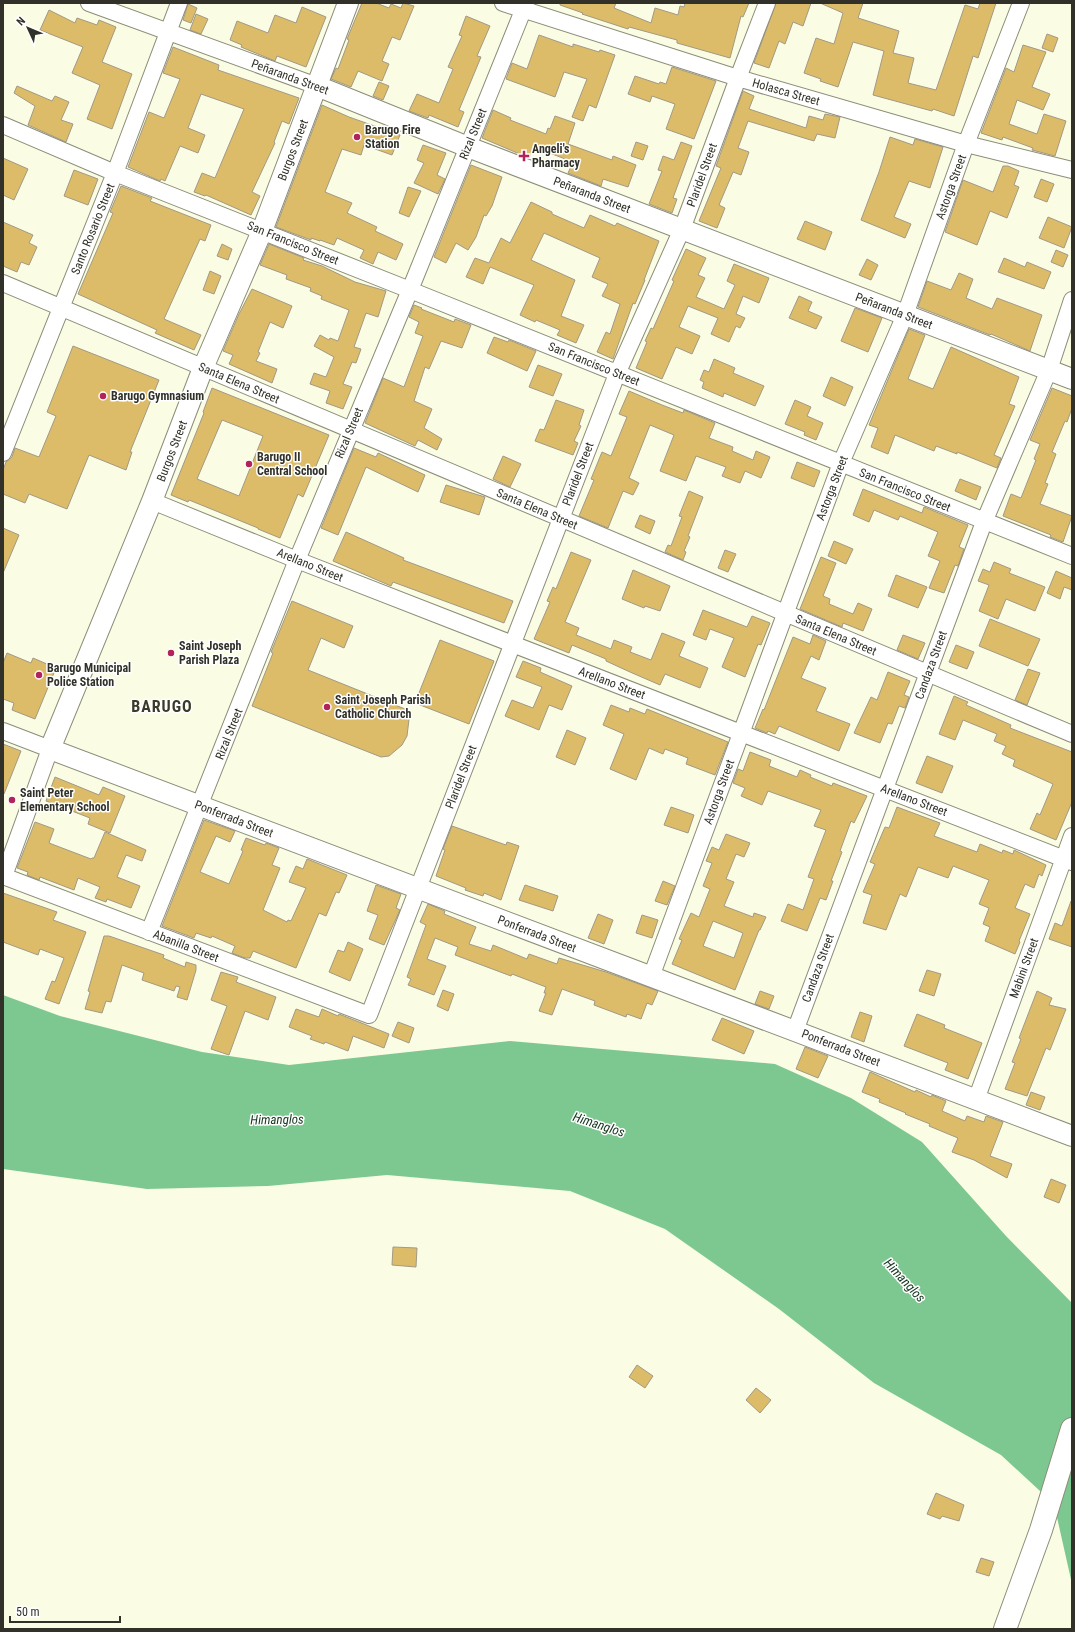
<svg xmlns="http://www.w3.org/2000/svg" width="1075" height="1632" font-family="'Roboto Condensed',sans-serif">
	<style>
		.water { fill: #7dc890 }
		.building { fill: #ddbc69; stroke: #a29985; fill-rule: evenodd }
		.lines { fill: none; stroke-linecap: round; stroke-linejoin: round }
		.minor-casing { stroke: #8c8d78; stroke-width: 18 }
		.tertiary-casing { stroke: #8c8d78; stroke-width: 22 }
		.primary-casing { stroke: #8c8d78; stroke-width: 24 }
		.minor { stroke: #fff; stroke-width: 16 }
		.tertiary { stroke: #fff; stroke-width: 20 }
		.primary { stroke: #fff; stroke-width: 22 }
		.poi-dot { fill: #b1235a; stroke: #fff; stroke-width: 1.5 }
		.labels { text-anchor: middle; stroke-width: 3; stroke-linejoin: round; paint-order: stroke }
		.street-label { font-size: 12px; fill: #313129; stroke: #fff }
		.poi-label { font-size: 12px; font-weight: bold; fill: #313129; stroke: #fff; text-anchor: start }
		.water-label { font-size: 13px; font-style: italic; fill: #15351e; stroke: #fff }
		.district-label { font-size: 16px; font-weight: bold; letter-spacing: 1px; fill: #3b3b29; stroke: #fff }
	</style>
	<rect width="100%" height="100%" fill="#fafce4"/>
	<path class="water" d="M3,995L60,1016L202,1052L289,1065L510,1041L775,1064L851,1098L922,1142L1006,1236L1072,1303V1584L1054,1504L1001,1455L874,1383L779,1309L665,1229L570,1191L387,1175L268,1186L147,1189L3,1169Z"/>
	<path class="building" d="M362,3H376L389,8L391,4L401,8L403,3L414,6L400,40L392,37L382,61L389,64L382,81L358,71L351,87L331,79L336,68L338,69L349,40L347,39Z
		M560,3H616L614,8L651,23L655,8L678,15L680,6L684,7L685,3H749L743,17L741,16L730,58L677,43V40L629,27L628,29L582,14L583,13L560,5Z
		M776,3H811L803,26L793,22L785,44L779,41L769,68L754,63Z
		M820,3H863L858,18L899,31L893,53L914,58L908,83L936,90L965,5L978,9L980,3H996L978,58L973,56L954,116L933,109L932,111L873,95L884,51L853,42L838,87L820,81L821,79L804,73L816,38L834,44L843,13Z
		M188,4L197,8L191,23L183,20Z
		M302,7L326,17L306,67L277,56L275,61L241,47L242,45L230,40L237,21L268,33L275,15L296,23Z
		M49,10L75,23L77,18L97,25L99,20L116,27L102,62L132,74L112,129L87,119L100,85L72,73L83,47L40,30Z
		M196,14L208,19L201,34L190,30Z
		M466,16L490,26L477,56L481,57L459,110L464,112L458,127L429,115L428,118L409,111L417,94L439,103L453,69L448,67L462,36L459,35Z
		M1047,34L1058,38L1053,52L1042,48Z
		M539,35L573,47V44L599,52L600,50L615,55L596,108L589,105L583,121L572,117L587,79L564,72L555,97L506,79L512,63L527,69Z
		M1023,45L1046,52L1032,87L1050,94L1043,110L1017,100L1009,124L1037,134L1044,114L1066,121L1055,156L1032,150L1033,148L1003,137L1002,140L981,133L1006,68L1014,72Z
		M173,47L219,65L218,70L299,98L289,124L282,121L274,142L275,143L252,192L260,196L251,215L206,195L205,196L194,192L202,173L215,178L244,109L201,94L188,128L205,135L198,153L180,146L165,181L161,179L160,181L128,167L149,112L164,118L180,79L163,73Z
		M672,67L716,81L694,139L666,129L675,104L652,96L650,102L628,94L635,76L659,84L660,82L666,84Z
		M379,82L389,86L383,100L373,96Z
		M17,86L52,101L55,96L69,102L61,120L73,124L66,142L28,125L35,106L14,93Z
		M743,91L754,96L749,109L806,128L809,116L823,120L825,114L840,117L835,138L817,134L814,141L748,121L738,148L749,152L741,175L733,172L719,205L725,208L717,228L699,221L721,168L716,166Z
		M322,105L349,117L400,135L392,155L364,145L361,155L342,149L325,192L352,203L347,213L377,227L375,231L403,244L396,260L378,252L373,264L360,258L364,250L337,238L334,245L320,240V241L311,238V240L276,227Z
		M493,110L511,118L510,120L546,134L548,128L550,129L555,116L575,123L568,144L612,160L613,156L636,165L628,187L603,179L601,186L568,173L573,162L534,147L529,158L482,138Z
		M890,137L913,145L915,139L943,147L930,188L909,181L894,217L911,224L905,238L861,220L879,172Z
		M636,142L648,146L643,160L631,156Z
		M681,142L692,146L673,198L677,199L672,213L649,204L662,171L658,170L663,156L674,160Z
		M423,145L446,153L437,175L445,179L438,194L414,183L424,163L417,160Z
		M3,158L28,169L14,200L3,195Z
		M471,165L502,177L492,206L486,216L484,215L476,237L468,250L456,243L446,263L434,257Z
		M1003,166H1008L1019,171L1014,185L1019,187L1007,218L990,211L977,245L945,232L963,180L993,192Z
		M74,170L98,179L88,205L64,196Z
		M1041,179L1054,184L1047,202L1034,197Z
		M121,186L152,198L150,201L211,225L205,241L200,239L164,319L201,335L194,350L155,333L157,330L78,294L113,213L110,212Z
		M408,187L421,191L409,217L399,213Z
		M531,202L552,212V214L584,228L590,215L615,226L617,223L659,241L644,280H645L635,304L633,303L613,359L597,352L606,332L610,334L620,304L602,296L608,284L592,277L600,258L544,233L531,260L575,280L561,316L584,325L576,343L557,335L560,330L536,320L535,322L520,315L534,285L490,267L483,284L466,277L475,258L489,263L501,238L510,243Z
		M1048,217L1072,227L1064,248L1039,238Z
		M805,221L832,232L825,250L797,239Z
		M3,222L33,235L29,243L37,247L29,265L21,262L17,272L3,266Z
		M222,244L232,249L228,260L217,256Z
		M269,244L304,258L303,260L322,266L355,282L386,291L378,317L366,313L354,347L361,349L356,363L352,362L343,384L352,387L343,409L326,403L330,391L310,384L314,373L326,377L334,357L314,346L320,335L329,340L330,338L338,341L349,310L321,299L322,296L310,291L311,288L286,279L287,275L260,265Z
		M686,249L706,258L698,275L705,278L696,297L724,309L735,285L727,281L734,264L769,278L759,303L743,296L736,314L745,318L740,328L736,326L729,342L711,334L718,318L688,306L679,327L700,336L692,354L676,347L662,379L636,368L647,342L645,341L651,328L653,329L674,281L672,280Z
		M1056,250L1068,255L1063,267L1051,262Z
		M1004,258L1025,267L1027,262L1051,272L1044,289L998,272Z
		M867,259L878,265L871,280L859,275Z
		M210,271L221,276L214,294L203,290Z
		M959,273L973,279L966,298L992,309L997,298L1042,315L1030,351L991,334L990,335L918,307L927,281L951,290Z
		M252,289L292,306L283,328L270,322L258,352L260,353L256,361L277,369L272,383L229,364L233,355L223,351L239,314Z
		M799,296L812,302L808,311L822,317L816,329L789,318Z
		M414,305L422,308L421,309L454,322L455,319L471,325L462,348L441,341L429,369L425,367L414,401L432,409L424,428L442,439L437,450L418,440L415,446L365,423L383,378L404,387L423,336L415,333L419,322L409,317Z
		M855,308L882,318L868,352L841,341Z
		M909,329L925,335L908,379L933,389L951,347L1019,377L1009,404L1015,406L994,455L1001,458L997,468L957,452V454L936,446L934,451L895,435L888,454L871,447L878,428L869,425Z
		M494,337L508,342L509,340L536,351L527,371L487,353Z
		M73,346L159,380L130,452H132L126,470L89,455L67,509L29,494L25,503L3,494V470L6,462L12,457L15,448L39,457L56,416L47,412Z
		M714,359L735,368L733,373L764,386L755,406L724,393L723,397L702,388L704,382L700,380L704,370L709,372Z
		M538,365L562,374L553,396L529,387Z
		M831,377L853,387L845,406L823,396Z
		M212,388L329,435L303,497L298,494L280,538L258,529V528L189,500L188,502L171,495L204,413L203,412ZM222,420L263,436L239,496L197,479Z
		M1052,388L1072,396V408L1067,422L1065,421L1052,452L1056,454L1045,483L1048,484L1040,504L1072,516L1063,542L1050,537L1051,535L1003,516L1011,494L1021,498L1036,460L1034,459L1040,444L1030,440Z
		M629,391L662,405L683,413L684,410L715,423L709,438L733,447L732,451L753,460L756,451L770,457L761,478L745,471L740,483L722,476L726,467L696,456L686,481L660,471L674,435L650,425L629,478L639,483L633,495L623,491L608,528L579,516L594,480L591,479L602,452L611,456L627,417L619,414Z
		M556,400L584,410L579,425L581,426L574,441L578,443L573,455L535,441L540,429L544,430Z
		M795,400L811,407L807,416L823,423L816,440L804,435L805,432L785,424Z
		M354,448L376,457L378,453L425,475L418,492L366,467L338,535L321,528Z
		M503,456L521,464L510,487L493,479Z
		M797,462L820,471L814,487L791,478Z
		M960,479L981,487L976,500L955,491Z
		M446,485L485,497L479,515L440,502Z
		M863,489L922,513L924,507L968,525L959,547L964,549L958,566L955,565L944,593L929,588L940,561L928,556L938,532L900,516L898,520L874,510L869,522L853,515Z
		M689,491L703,497L688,536L690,537L684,551L686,552L683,560L665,552L668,545L671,546L682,517L679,516Z
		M640,515L655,521L650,534L635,527Z
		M3,528L19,535L3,573Z
		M346,532L404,558L403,560L513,601L504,623L393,582L391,586L333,561Z
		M834,541L853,549L846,564L828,556Z
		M725,550L736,554L728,572L718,568Z
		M571,552L591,560L565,622L579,628L576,635L611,649L614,640L632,647L630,652L651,660L662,633L685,642L679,656L708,668L700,688L665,674L660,685L630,672L606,661V659L572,645L569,653L534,639L550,602L547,601L553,587L556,589Z
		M821,557L836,563L823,596L830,599L829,604L853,614L858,603L872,609L863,631L843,623L842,627L800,609Z
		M994,562L1011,569L1009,573L1045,587L1035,611L1006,599L998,619L979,611L989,585L978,581L983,569L990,572Z
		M633,570L670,586L660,611L645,606L644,608L622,599Z
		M1056,571L1072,578V590L1064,587L1060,599L1047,593Z
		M896,575L927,587L918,608L888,596Z
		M292,601L353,626L344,648L321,638L308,670L410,711L407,736L402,745L389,756L381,757L252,706L273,653L271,652Z
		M703,610L747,627L752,616L770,623L761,645L758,644L745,677L722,667L734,638L710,629L706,640L693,635Z
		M990,619L1040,639L1028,666L979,646Z
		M813,635L826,641L819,660L811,656L801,678L826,688L816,711L850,724L839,751L779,726L775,734L768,731L767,733L755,728L763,709L764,710L793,637L810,644Z
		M903,635L925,643L918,659L897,650Z
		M440,640L494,661L469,724L415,703Z
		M956,645L974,652L967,669L949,662Z
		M7,653L31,663L33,658L56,668L35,719L12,710L14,703L3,699V663Z
		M523,661L541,668L540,672L572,686L562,710L549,705L539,730L505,716L512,700L533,708L542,687L516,677Z
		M1028,669L1040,673L1027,705L1015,700Z
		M888,672L910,681L904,695L909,697L905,708L899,706L892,724L888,723L880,743L854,733L871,697L877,700Z
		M954,696L968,702L966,705L1011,725L1010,728L1072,752V802L1056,840L1030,829L1037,813L1040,815L1053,784L1013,766L1015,760L1002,754L1006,746L994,741L997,734L963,720L955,740L939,734Z
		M611,705L629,712L630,708L645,714L647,709L728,742L715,775L686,764L688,758L665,749L663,754L649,748L636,780L610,769L624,734L603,725Z
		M567,730L586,738L575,765L556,757Z
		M3,744L21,751L4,794H3Z
		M750,752L771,760L769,766L797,777L800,770L811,775L810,777L832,786L833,783L867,796L854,823L851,821L840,851L842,852L831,881H833L826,900L820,898L807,931L781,921L788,904L803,910L814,879L808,877L826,830L814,826L821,810L768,791L762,805L741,796L745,788L733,783L738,769L743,771Z
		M927,756L953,766L942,793L916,783Z
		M55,777L99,795L103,787L125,796L110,833L88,824L90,818L46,801Z
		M671,807L694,815L688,833L664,825Z
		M897,807L940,823L934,836L977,852L980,844L1002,853L1003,850L1013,854L1014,850L1046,865L1042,876L1039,874L1034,888L1025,884L1015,908L1030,914L1019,941L1020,942L1015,954L985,941L990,927L983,924L989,908L979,904L989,880L953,866L948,878L918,867L906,897L900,894L886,930L863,923L872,895L863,892L875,864L870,862L885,827L889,828Z
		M204,820L235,831L230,842L216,836L200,872L229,884L243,851L241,850L246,838L265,845L266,843L279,848L272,865L280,868L263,910L287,922L288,920L291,921L306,888L289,882L296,866L303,869L307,859L347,875L339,893L336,892L326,916L319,913L296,968L253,951L250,958H245L232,953L235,946L212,936L211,938L196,933L194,938L162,926Z
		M35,822L54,829L49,843L91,859L92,858H94L105,832L146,850L142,861L126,855L117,877L140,886L131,908L107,899L106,902L95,898L100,887L78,878L74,890L40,877L39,880L27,875L28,872L17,868Z
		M452,826L506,845L507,842L519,846L501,900L484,893L483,896L465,890L466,888L436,876L445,850L443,849Z
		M726,834L750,843L744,857L736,854L726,879L734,882L724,906L753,917L754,913L766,917L760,930H759L735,990L672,964L682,940L679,939L691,913L699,917L710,889L703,886L712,863L706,861L712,847L719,850ZM713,921L743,933L734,958L703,946Z
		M663,881L675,886L667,905L655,901Z
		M376,885L401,894L396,908L400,910L384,945L369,939L378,915L367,911Z
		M525,885L558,896L553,911L519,900Z
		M3,893L57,912L53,920L86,932L59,1004L45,999L52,981L55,982L64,958L40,949L38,955L3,942Z
		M1071,901H1072V947L1049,939L1055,923L1062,926Z
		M428,904L445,911L444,914L476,927L469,944L491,951L493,945L527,959L529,954L557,964L559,958L606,972L658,991L652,1005L647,1003L641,1019L627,1014L626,1017L594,1005L595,1001L562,989L552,1015L539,1011L546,993H544L546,987L512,974L511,976L455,955L458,947L435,938L427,959L446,966L434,995L408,985L411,979L407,977L426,925L420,922Z
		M598,914L613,920L604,944L588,938Z
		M642,915L658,920L652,938L636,933Z
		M104,936H109L164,955L163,958L185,967L186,962L196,965V970L187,1000L177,997L180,987L176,986L174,991L142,980L144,973L122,965L111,1002L106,1001L102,1013L85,1009L90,992L88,991Z
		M348,942L363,949L350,981L329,972L338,950L344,952Z
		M927,970L941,974L934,996L919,991Z
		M221,972L238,977L236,982L276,997L268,1020L245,1011L229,1055L211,1049L227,1006L211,1000Z
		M443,990L454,994L448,1011L437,1006Z
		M760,991L774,996L769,1009L755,1004Z
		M1037,991L1052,998L1049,1005L1066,1009L1050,1050L1046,1048L1027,1096L1005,1089L1015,1063L1012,1062L1021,1039L1019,1038Z
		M296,1009L319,1017L322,1009L338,1016L339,1014L389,1034L384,1048L353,1036L348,1051L325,1042L324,1044L310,1039L312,1036L289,1027Z
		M860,1012L872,1016L864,1042L851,1037Z
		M917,1014L945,1025L944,1028L982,1043L968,1079L945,1070L948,1063L904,1046Z
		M722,1018L754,1031L744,1054L712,1040Z
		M398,1022L414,1028L409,1043L392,1036Z
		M805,1047L828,1056L818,1078L796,1069Z
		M870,1072L915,1092L916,1090L931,1097L932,1095L946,1101L942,1111L965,1121L967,1116L984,1122L986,1116L1003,1122L990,1156L1012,1164L1007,1178L974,1160L952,1152L958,1138L929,1126L930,1124L905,1114L906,1113L879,1102L880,1099L862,1092Z
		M1031,1092L1045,1097L1040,1110L1026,1105Z
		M1051,1179L1066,1185L1059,1203L1044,1197Z
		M393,1247L417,1248L416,1267L392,1265Z
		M637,1365L653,1376L645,1388L629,1377Z
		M756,1388L771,1400L760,1413L746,1400Z
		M936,1493L964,1505L959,1521L942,1516L940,1519L927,1514Z
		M981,1558L994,1562L989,1576L976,1572Z"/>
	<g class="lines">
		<g class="minor-casing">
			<path id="minor" d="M89,3L317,86
				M503,3L738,78L966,144L1072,170
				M3,125L115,173L410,290L1072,556
				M3,283L1072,734
				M3,453L115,173L179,3
				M152,501L297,560L1072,862
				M3,731L50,749L4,876
				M3,876L369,1015L617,374L682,229L738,78L767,3
				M149,932L297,560L410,290L526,3
				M651,977L841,463L905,315L966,144L1021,3
				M795,1031L984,522L1049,370L1072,300
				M976,1100L1072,836"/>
		</g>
		<g class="tertiary-casing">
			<path id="tertiary" d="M348,3L262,231L203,368L152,501L50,749L1072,1136
				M317,86L468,147L1072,379"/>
		</g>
		<g class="primary-casing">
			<path id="primary" d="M1005,1629L1041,1530L1072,1429"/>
		</g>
		<use href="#minor" class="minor"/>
		<use href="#tertiary" class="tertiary"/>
		<use href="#primary" class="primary"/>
	</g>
	<g class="poi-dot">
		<circle cx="357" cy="137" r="4"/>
		<path d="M522 150h4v4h4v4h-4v4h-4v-4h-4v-4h4z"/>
		<circle cx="103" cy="396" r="4"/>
		<circle cx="249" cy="464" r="4"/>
		<circle cx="171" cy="653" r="4"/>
		<circle cx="39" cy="675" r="4"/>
		<circle cx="327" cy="707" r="4"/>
		<circle cx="12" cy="800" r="4"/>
	</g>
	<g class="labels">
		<g class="street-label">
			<text transform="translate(290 77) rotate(20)" y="4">Peñaranda Street</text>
			<text transform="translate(786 92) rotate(16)" y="4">Holasca Street</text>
			<text transform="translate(473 134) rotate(-68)" y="4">Rizal Street</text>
			<text transform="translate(293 150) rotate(-69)" y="4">Burgos Street</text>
			<text transform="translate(702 175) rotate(-70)" y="4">Plaridel Street</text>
			<text transform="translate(951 187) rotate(-70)" y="4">Astorga Street</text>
			<text transform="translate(592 195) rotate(21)" y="4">Peñaranda Street</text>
			<text transform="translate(93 229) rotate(-68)" y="4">Santo Rosario Street</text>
			<text transform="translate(293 243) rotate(22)" y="4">San Francisco Street</text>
			<text transform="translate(894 311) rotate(21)" y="4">Peñaranda Street</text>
			<text transform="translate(594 364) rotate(22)" y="4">San Francisco Street</text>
			<text transform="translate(239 383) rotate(23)" y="4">Santa Elena Street</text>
			<text transform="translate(349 433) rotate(-67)" y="4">Rizal Street</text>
			<text transform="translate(172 451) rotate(-69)" y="4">Burgos Street</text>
			<text transform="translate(578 474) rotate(-69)" y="4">Plaridel Street</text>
			<text transform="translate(832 488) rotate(-69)" y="4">Astorga Street</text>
			<text transform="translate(905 490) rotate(22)" y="4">San Francisco Street</text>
			<text transform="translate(537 509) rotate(23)" y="4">Santa Elena Street</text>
			<text transform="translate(310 565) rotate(22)" y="4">Arellano Street</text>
			<text transform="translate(836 635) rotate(23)" y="4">Santa Elena Street</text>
			<text transform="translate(931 665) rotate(-70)" y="4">Candaza Street</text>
			<text transform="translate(612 683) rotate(21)" y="4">Arellano Street</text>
			<text transform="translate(229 734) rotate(-68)" y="4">Rizal Street</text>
			<text transform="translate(461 777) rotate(-69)" y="4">Plaridel Street</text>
			<text transform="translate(719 792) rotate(-70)" y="4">Astorga Street</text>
			<text transform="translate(914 800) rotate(21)" y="4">Arellano Street</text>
			<text transform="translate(234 819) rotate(21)" y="4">Ponferrada Street</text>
			<text transform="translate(537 934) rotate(21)" y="4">Ponferrada Street</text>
			<text transform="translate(186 946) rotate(21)" y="4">Abanilla Street</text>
			<text transform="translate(818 968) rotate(-70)" y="4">Candaza Street</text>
			<text transform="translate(1024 968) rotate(-70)" y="4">Mabini Street</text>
			<text transform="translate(841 1048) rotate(21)" y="4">Ponferrada Street</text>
		</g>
		<g class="poi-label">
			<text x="365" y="134">Barugo Fire<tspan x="365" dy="14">Station</tspan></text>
			<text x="532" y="153">Angeli's<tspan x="532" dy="14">Pharmacy</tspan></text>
			<text x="111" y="400">Barugo Gymnasium</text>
			<text x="257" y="461">Barugo II<tspan x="257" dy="14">Central School</tspan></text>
			<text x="179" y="650">Saint Joseph<tspan x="179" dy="14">Parish Plaza</tspan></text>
			<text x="47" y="672">Barugo Municipal<tspan x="47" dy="14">Police Station</tspan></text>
			<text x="335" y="704">Saint Joseph Parish<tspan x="335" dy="14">Catholic Church</tspan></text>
			<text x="20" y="797">Saint Peter<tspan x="20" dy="14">Elementary School</tspan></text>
		</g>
		<g class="water-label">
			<text transform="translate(277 1119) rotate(-1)" y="5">Himanglos</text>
			<text transform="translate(599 1124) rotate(18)" y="5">Himanglos</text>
			<text transform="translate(905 1280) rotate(47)" y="5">Himanglos</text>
		</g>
		<g class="district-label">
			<text x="162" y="712">BARUGO</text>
		</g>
	</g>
	<rect width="1075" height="1632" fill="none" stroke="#313129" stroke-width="8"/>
	<g transform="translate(28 28) rotate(314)" stroke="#ffffff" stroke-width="3" paint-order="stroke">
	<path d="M0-3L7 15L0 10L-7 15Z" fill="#313129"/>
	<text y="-6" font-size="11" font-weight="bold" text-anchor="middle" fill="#313129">N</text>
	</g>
	<path d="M10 1616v6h110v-6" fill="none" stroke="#313129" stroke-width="2"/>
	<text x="16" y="1616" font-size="12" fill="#313129" stroke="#ffffff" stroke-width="3" paint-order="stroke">50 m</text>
</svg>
